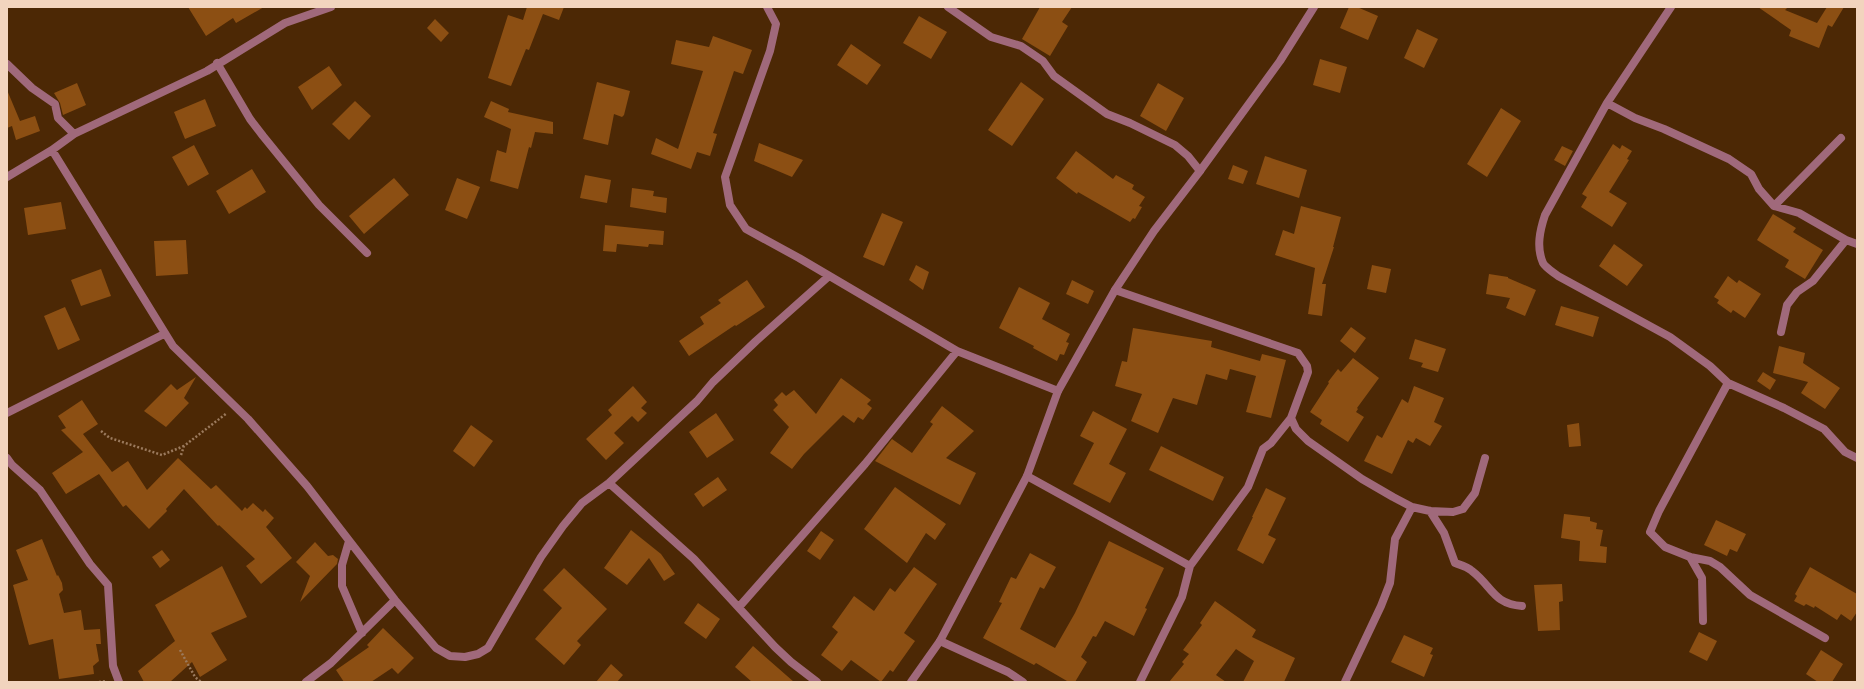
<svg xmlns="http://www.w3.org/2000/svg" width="1864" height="689" font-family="'Space Grotesk',sans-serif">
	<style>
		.building { fill: #8c4f13 }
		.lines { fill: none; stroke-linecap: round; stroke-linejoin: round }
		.path { stroke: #9b7a5d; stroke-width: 2.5; stroke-dasharray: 2 2; stroke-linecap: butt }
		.minor { stroke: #a0697b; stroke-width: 8 }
		.tertiary { stroke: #a0697b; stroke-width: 8 }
	</style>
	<rect width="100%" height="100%" fill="#4c2805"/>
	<path class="building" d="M188,7H264L236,23L233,18L206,36Z
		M527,7H564L559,20L543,14L529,50L526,49L511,86L488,78L508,15L523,20Z
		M1040,7H1072L1062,22L1068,26L1050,56L1022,39Z
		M1349,7H1357L1378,16L1368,40L1340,28Z
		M1758,7H1788L1785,10L1817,23L1827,7H1844L1832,27L1828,25L1819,48L1789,36L1791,30Z
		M919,16L947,32L931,59L903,43Z
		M435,19L449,33L441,42L427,28Z
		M1417,29L1438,39L1424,68L1404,58Z
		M713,36L752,50L743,74L734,71L713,133L717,134L710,156L697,152L691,169L651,154L656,138L678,149L703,71L671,64L676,40L709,47Z
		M851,44L881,65L867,85L837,65Z
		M1320,59L1347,67L1340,93L1313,85Z
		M329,66L342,85L312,110L298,87Z
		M597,82L630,91L624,115L622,117L614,114L608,145L583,139Z
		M1021,82L1044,99L1012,146L988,130Z
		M77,83L86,105L63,115L60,103L54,93Z
		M1158,83L1184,98L1166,131L1140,116Z
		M7,90L20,121L35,116L40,131L16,140L12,126L7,128Z
		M205,99L216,126L185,139L174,112Z
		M355,101L371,116L349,140L332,124Z
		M491,101L509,109L508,112L553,122V134L535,132L531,148L529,147L518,189L490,181L497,150L506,153L511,129L484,117Z
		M1501,108L1521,121L1487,177L1467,164Z
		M759,143L803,160L792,177L754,161Z
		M1613,144L1620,149L1622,145L1632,151L1627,159L1629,160L1609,192L1627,203L1612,227L1581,207L1587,197L1582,194Z
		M194,145L209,174L188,186L172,157Z
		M1562,146L1573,151L1565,166L1554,160Z
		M1076,151L1113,179L1116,175L1134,185L1132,189L1145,197L1139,206L1142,207L1135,219L1133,218L1130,222L1078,192L1077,194L1056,178Z
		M1265,156L1307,170L1299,198L1256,184Z
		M1233,165L1248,171L1243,184L1228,179Z
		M252,169L266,192L229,214L216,191Z
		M585,175L611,180L607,203L580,198Z
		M394,178L409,195L364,234L349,216Z
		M457,178L480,187L467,219L445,210Z
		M632,188L654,191L653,196L667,198L666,213L630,207Z
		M61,202L66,229L28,235L24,208Z
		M1301,206L1341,217L1333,247H1334L1322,284H1326L1322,316L1308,314L1315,268L1275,255L1283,230L1294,234Z
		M882,213L903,222L884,266L863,257Z
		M1773,214L1796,228L1793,232L1823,250L1805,279L1785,267L1789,260L1757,240Z
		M605,225L664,231L663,245L649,244L648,247L617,244L616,252L603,251Z
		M186,240L188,274L156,276L154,241Z
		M1614,244L1643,265L1627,286L1599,266Z
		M916,265L929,272L923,290L909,280Z
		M1372,265L1391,269L1386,293L1367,289Z
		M101,269L111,296L81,306L71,280Z
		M1489,274L1508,277V278L1536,290L1525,316L1506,308L1510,298L1486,294Z
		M1728,276L1737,283L1739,280L1761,294L1745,318L1733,310L1731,313L1717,303L1719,300L1714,297Z
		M747,280L765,307L736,326L735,325L689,356L679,341L704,324L700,317L721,303L718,300Z
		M1072,280L1094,291L1088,304L1066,294Z
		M1019,287L1050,303L1042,319L1070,334L1066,342L1069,343L1064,355L1060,354L1057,361L1033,348L1034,346L999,328Z
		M1561,306L1599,317L1593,337L1555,325Z
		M65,307L80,340L58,350L44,316Z
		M1351,327L1366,338L1355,353L1340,341Z
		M1133,328L1212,341L1211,347L1260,361L1262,354L1286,360L1271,418L1246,412L1256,376L1230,369L1227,380L1206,374L1197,405L1173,398L1158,433L1131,421L1142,394L1115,386L1122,361L1127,362Z
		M1415,339L1446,349L1438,372L1421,367L1423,363L1409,359Z
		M1779,346L1805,353L1803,363L1840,388L1825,409L1801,393L1808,382L1773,373Z
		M1353,358L1379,378L1357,408L1358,409L1356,412L1364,417L1348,442L1320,424L1322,420L1310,412L1329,383L1328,382L1338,369L1341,372Z
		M1763,372L1776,380L1770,390L1757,381Z
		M196,377L184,398L189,403L166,427L144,411L171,384L177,390Z
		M841,378L871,400L867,404L872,408L863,420L858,417L854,423L843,415L804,454L792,469L770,453L789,427L773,410L778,405L774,400L782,392L786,396L794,390L816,414Z
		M633,386L647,402L641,408L647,413L638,422L632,416L614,433L624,443L606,460L586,439L612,415L608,410Z
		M1414,386L1444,398L1434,422L1442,426L1430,446L1416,438L1413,443L1408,440L1392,474L1364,461L1377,435L1382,438L1402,399L1408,403Z
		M82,400L98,424L83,434L112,472L128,461L147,490L178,458L211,489L216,485L242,511L245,507L247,509L253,503L263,512L265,509L274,518L266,527L292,558L261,584L246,566L255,559L219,525L218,526L184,489L166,509L167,511L149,529L126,505L123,507L99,474L66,494L52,473L83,452L61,430L66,428L58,416Z
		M942,406L974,431L946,458L976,473L960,505L875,461L892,439L912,453L933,424L930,422Z
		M1093,411L1127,429L1109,464L1126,473L1110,503L1073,484L1094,443L1080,436Z
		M716,413L734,440L707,458L689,432Z
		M1579,423L1581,446L1569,447L1567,425Z
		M471,425L493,441L474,467L453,451Z
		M1161,446L1224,477L1213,501L1149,470Z
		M718,477L727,490L703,507L694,494Z
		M895,487L946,524L935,540L926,533L907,563L864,529Z
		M1266,488L1286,498L1268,535L1276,539L1263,564L1237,550L1253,517H1252Z
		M1564,514L1590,517V521L1597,523L1596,529L1603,530L1600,546L1607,547L1606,563L1579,561L1580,541L1561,538Z
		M1716,520L1746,534L1737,552L1730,549L1727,556L1704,545Z
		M631,530L661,554L675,574L664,581L649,558L627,585L604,568Z
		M821,531L834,540L820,560L807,551Z
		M42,539L57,576L58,575L62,583L63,590L59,594L64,613L81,610L84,630L100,629L101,644H96L99,661L93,666L94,674L59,679L53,639L29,645L13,585L28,580L16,550Z
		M1109,541L1164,568L1145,608L1147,609L1134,636L1105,621L1096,637L1093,636L1081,657L1087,662L1075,682L1067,681L1036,663L1034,665L983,638L1002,603L999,602L1011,577L1016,579L1030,553L1056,567L1044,589L1040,587L1020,629L1055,648L1075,613Z
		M315,542L328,556L333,555L338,559L337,564L300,602L310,576L296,562Z
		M162,550L170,560L160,568L152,557Z
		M222,566L247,617L211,633L227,660L200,677L192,662L170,682H144L138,671L175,641L155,605Z
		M914,567L937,584L904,633L915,641L893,672L890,670L881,682L851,660L842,671L821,655L838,632L832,627L854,596L874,611L890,588L895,592Z
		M1810,567L1857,594V612L1851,621L1841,614L1837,620L1815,606L1814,608L1806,604L1804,606L1794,601L1797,596L1795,594Z
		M564,568L607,609L577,641L581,645L564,665L535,639L562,608L543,590Z
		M1562,584L1563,601L1559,602L1560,630L1538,631L1534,585Z
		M1215,601L1256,630L1252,637L1295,658L1284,682H1243L1254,661L1236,649L1216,675L1226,682H1169L1184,664L1182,662L1189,654L1183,650L1202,625L1200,623Z
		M698,603L720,619L706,639L684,623Z
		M383,628L414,658L398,674L392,668L371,682H344L336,670L369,647L367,645Z
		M1699,632L1717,641L1707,661L1689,652Z
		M1404,635L1433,648L1430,654L1433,655L1424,677L1391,662Z
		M753,646L794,682H752L735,667Z
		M1821,650L1843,664L1832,682H1818L1806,674Z
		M611,664L623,675L617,682H596Z"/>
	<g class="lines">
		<path class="path" d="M101,431L110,438L162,455L184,446
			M181,455L184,446L227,413
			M180,650L195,677L201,682
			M99,682L107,681"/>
		<path class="minor" d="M767,7L776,24L770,51L725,177L730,205L746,229L799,258L957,351L1058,391
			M948,7L991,37L1021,46L1043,61L1054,76L1107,114L1130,123L1175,145L1188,156L1200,171
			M1671,7L1607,103L1545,215C1540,230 1536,247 1543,263C1546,268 1553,272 1558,276L1670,337L1710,366L1728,383L1784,408L1824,429L1845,452L1857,458
			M217,63L250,119L263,136L319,205L367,253
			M7,64L32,88L55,104L58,118L74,134
			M1607,103L1635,118L1664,129L1729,159L1751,174L1759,189L1774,206L1799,213L1846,240L1857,244
			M52,150L173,346L248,419L307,486L395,600L436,648L450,656L465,657L478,654L488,648L541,557L563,526L582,503L609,483L697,401L713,382L756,341L829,276
			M7,177L52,150L74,134L207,71L285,23L331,7
			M1774,206L1841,138
			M1115,290L1298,353L1307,366L1308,372L1291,418L1296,429L1308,441L1362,479L1393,497L1412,507L1430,511L1453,512L1463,509L1475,493L1485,458
			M1781,332L1787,305L1797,292L1813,281L1846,240
			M1728,383L1659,511L1650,532L1665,547L1690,557L1710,561L1720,567L1750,595L1825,638
			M7,413L164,334
			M7,458L12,465L40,490L90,564L108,585L113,666L119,682
			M1027,476L1190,566
			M609,483L694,559L775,647L791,662L817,682
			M1430,511L1444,533L1455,563C1461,565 1468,567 1472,571C1492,586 1493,604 1522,606
			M349,541L342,565V586L362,633
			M1690,557L1702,578L1703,621
			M739,607L865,464L957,351
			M940,641L1008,672L1023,682
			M306,682L331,663L395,600
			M1140,682L1182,597L1190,566L1248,487L1263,449L1271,443L1291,418
			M1345,682L1381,606L1390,583L1395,539L1412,507"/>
		<path class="tertiary" d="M911,682L940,641L1027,476L1058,391L1115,290L1154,231L1200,171L1280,61L1314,7"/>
	</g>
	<rect width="1864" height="689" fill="none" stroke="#f2d4be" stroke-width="16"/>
</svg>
